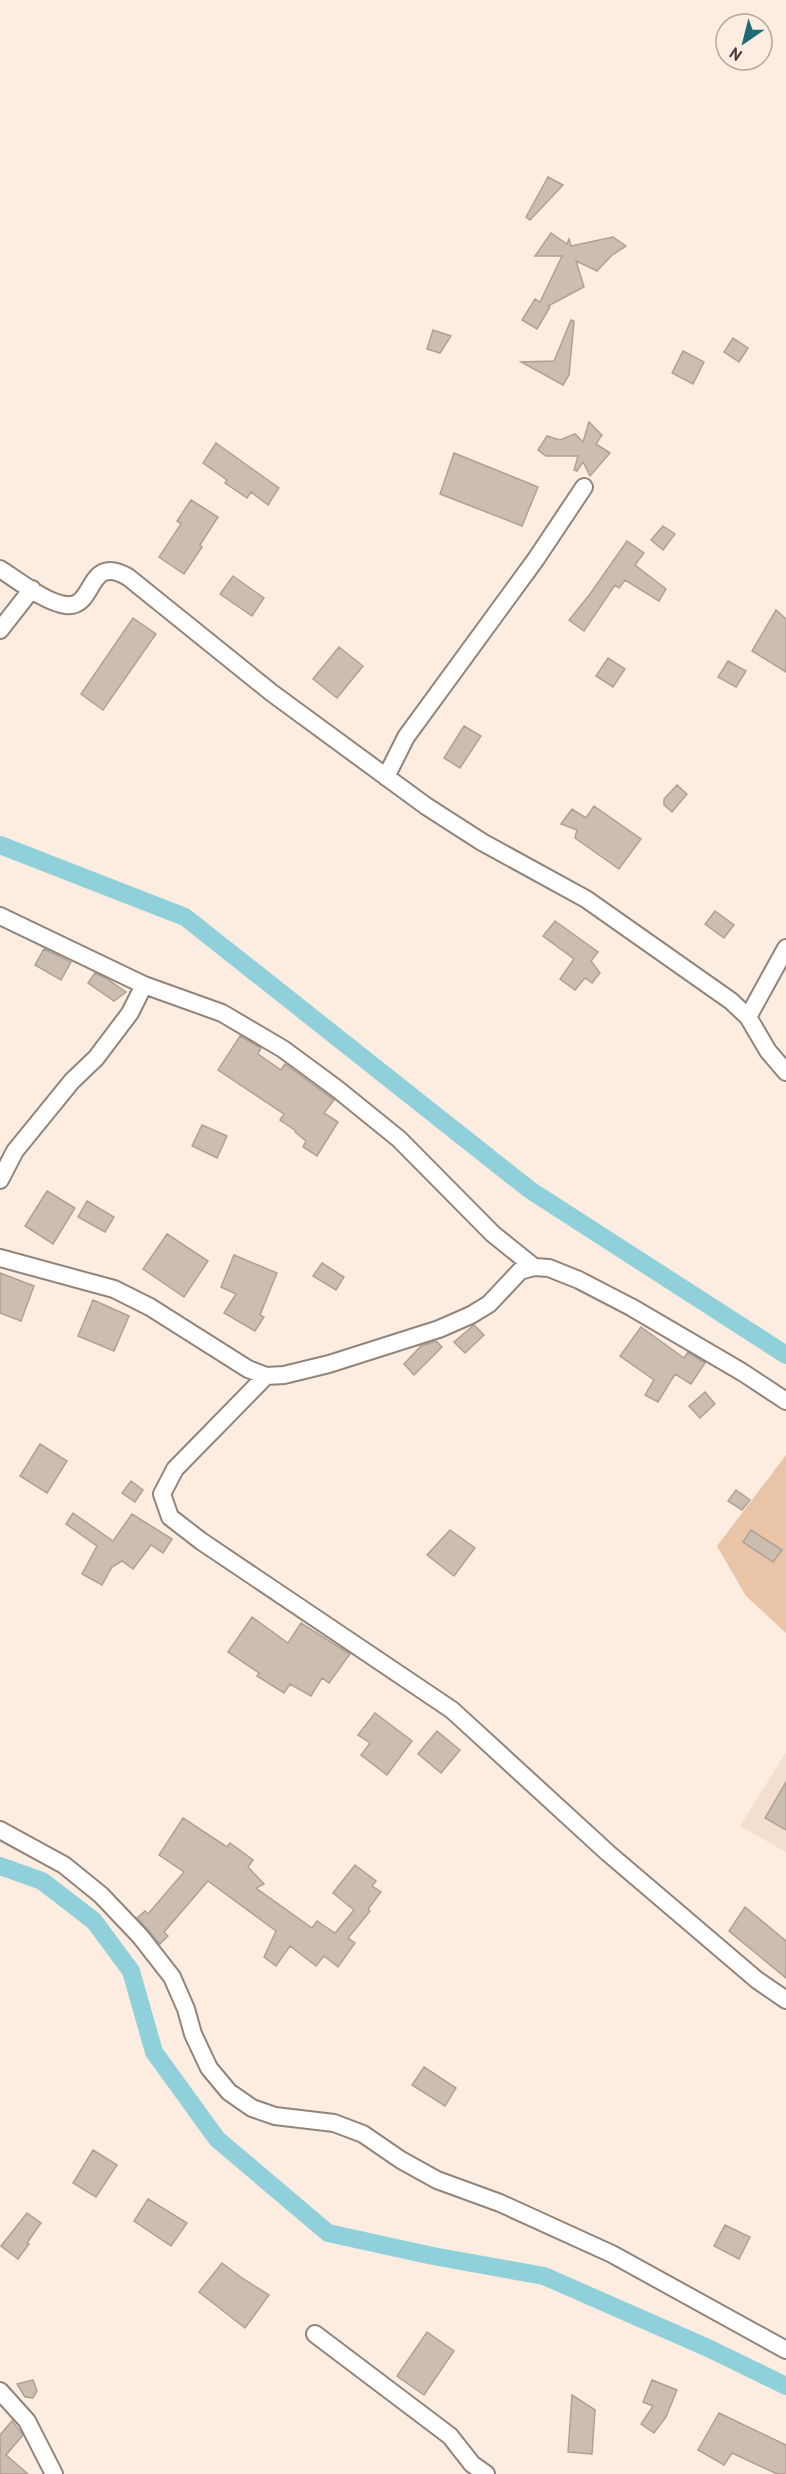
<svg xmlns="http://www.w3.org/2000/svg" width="786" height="2474" font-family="'PT Sans',sans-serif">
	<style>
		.built { fill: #f4dfce }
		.green { fill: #e9c4a7 }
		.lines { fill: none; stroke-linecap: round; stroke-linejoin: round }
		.canal { stroke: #8fd0db; stroke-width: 18 }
		.building { fill: #ccbdb1; stroke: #afa095; stroke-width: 1.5 }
		.minor-casing { stroke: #928479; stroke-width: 20 }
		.minor { stroke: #fff; stroke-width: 16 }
	</style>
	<rect width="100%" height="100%" fill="#fdede1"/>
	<path class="built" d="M786,1752V1852L740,1826Z"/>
	<path class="green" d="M786,1455V1633L746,1596L717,1546Z"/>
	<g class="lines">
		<path class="canal" d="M0,845L185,917L530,1190L786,1355
			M0,1866L42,1881L94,1921L131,1971L154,2052L217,2139L328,2233L433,2256L544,2276L708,2348L786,2386"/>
	</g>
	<path class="building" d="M548,177L563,185L530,220L526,217Z
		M551,233L567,244L569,239L571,246L613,237L626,246L612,255L597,271L576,261L584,287L548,306L550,307L537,329L522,320L535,299L540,302L562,256H535Z
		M571,320L574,321L569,375L563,385L521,362L554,361Z
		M433,330L451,336L440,353L427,349Z
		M733,338L748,348L739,362L724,352Z
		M683,351L704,362L693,384L672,373Z
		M589,422L602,435L596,444L610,453L590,476L583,462L577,471L574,470L578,456H546L538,450L547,436L560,440L575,434L583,442Z
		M216,443L279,488L268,505L251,492L247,498L225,483L227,480L203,463Z
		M454,453L538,487L522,526L440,494Z
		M191,500L218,517L200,545L202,547L184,574L159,557L181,524L177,521Z
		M663,526L675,534L663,550L651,540Z
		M627,541L644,553L635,565L666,589L659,601L625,580L619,588L615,585L584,631L569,620L590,594Z
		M233,576L264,598L252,616L220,594Z
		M776,610L786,619V672L752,651Z
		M133,618L156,634L103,710L81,694Z
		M339,647L363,666L337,698L313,679Z
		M608,658L625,669L613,687L596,676Z
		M728,661L746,671L736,687L718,677Z
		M464,726L481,736L460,768L444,758Z
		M677,785L687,794L672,812L664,805V799Z
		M594,806L641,839L619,869L575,838L577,830L561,824L572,809L586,818Z
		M715,911L734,925L724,938L705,924Z
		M555,921L598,952L591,961L600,973L592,983L585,978L575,990L560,979L574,959L543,936Z
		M44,949L71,962L61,980L35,965Z
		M95,973L107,979L126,992L114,1001L88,983Z
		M240,1036L261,1048L258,1054L281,1070L285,1064L334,1100L324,1113L338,1122L317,1156L303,1147L306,1141L295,1132L296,1131L280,1120L284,1114L218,1070Z
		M202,1125L227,1136L217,1158L192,1146Z
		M47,1191L75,1208L53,1244L25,1226Z
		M87,1201L114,1217L105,1232L78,1217Z
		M167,1234L208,1261L184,1297L143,1269Z
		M234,1255L277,1273L260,1315L264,1317L255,1331L224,1313L236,1294L221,1287Z
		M322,1263L344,1277L336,1290L313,1276Z
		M0,1273L34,1286L21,1321L0,1313Z
		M93,1300L129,1316L114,1351L78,1336Z
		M474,1325L484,1335L465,1353L454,1342Z
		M641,1327L684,1358L688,1352L705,1363L691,1384L675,1374L658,1402L645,1395L654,1380L620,1356Z
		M436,1341L442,1347L414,1375L404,1364L421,1346Z
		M705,1392L715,1404L700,1418L689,1406Z
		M40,1444L67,1461L47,1493L20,1476Z
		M131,1481L143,1490L135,1502L122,1493Z
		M736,1490L750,1500L742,1510L728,1501Z
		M73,1513L113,1541L132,1514L172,1539L163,1553L151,1545L133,1569L122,1561L112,1567L102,1585L82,1574L97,1546L66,1524Z
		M450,1530L475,1548L454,1576L427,1555Z
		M751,1530L782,1550L773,1562L743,1542Z
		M252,1617L288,1643L301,1623L350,1654L329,1683L322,1678L311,1696L290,1684L284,1693L257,1676L259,1673L228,1652Z
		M375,1713L412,1741L387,1775L361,1755L370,1743L358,1735Z
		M437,1731L460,1750L441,1773L418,1754Z
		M786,1782V1830L765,1818Z
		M183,1818L227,1847L230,1843L253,1860L248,1867L264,1884L256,1888L312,1928L317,1921L335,1933L354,1910L333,1893L355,1865L376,1881L372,1886L381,1892L368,1909L370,1911L348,1938L355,1943L338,1967L324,1956L316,1966L290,1946L276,1966L264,1957L276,1931L208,1881L164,1932L168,1936L160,1944L137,1918L145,1911L148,1914L184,1872L159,1855Z
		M745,1907L786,1941V1978L729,1931Z
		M424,2067L456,2088L445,2106L412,2085Z
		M93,2150L117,2165L96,2197L73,2183Z
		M148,2199L187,2223L171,2246L134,2221Z
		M27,2213L41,2223L27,2243L29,2244L18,2259L1,2246Z
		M725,2225L750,2237L739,2259L714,2246Z
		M222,2263L242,2278L269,2295L245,2328L199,2292Z
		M427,2332L454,2351L424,2395L397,2376Z
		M33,2380L37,2391L33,2398L25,2397L17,2384Z
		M652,2380L677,2390L666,2417L654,2433L641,2424L653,2406L643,2402Z
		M572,2395L595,2410L592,2454L568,2452Z
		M719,2413L786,2445V2474H777L732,2453L724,2465L698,2450Z
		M12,2421L23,2435L6,2455L28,2474H0V2435Z"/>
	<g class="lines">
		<g class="minor-casing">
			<path id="minor" d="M0,569C16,579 46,603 66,605C96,609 86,553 128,577L272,693L426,806L482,842L586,899L731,1001L748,1017L768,1051L786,1072
				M0,630L32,589
				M386,777L406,737L536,559L584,487
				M0,916L144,985L222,1013L283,1049L336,1088L399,1139L493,1234L534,1267
				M748,1017L786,948
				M0,1180L15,1151L72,1081L96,1058L130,1013L144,985
				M0,1258L114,1289L150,1307L248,1369L266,1376L284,1375L329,1364L439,1329L471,1315L489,1304L520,1271L534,1267L549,1268L579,1280L631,1307L742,1372L786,1401
				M266,1376L175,1469L162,1494L170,1517L201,1541L452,1710L608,1853L757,1980L786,2000
				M0,1830L64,1865L101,1895L140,1936L172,1977L186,2009L193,2034L209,2068L229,2092L252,2108L275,2116L334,2123L363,2134L401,2160L437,2180L500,2203L612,2254L786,2350
				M315,2334L450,2436L472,2464L486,2474
				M0,2391L27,2421L54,2474"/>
		</g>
		<use href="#minor" class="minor"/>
	</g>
	<g transform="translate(744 42) rotate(215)"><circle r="28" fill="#fdede1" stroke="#b2a69d" stroke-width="1.5"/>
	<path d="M0-4.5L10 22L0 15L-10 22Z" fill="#206a75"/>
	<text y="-9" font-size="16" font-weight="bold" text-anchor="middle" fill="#423b37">N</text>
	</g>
</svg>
